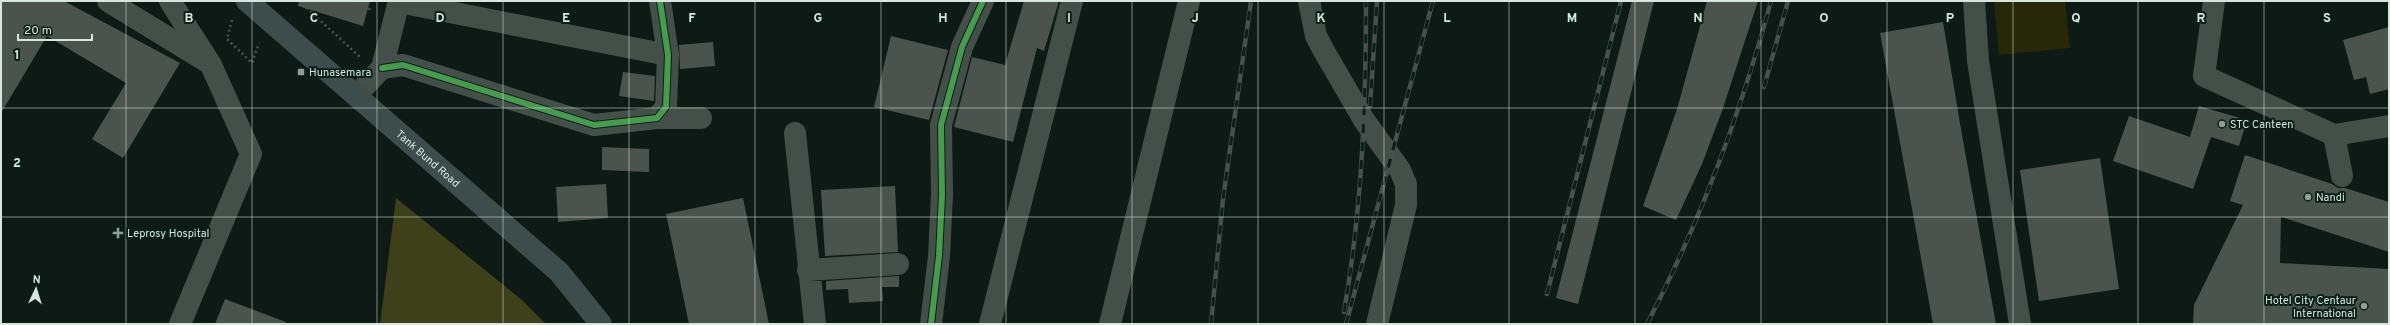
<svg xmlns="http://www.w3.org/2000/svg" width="2390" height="325" font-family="Overpass,sans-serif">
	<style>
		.green { fill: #262808 }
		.forest { fill: #3e4019 }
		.building { fill: #4b534e }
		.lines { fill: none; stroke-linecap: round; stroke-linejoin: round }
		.path { stroke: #4a5450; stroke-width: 2.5; stroke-dasharray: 2 3; stroke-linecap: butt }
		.minor { stroke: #444f4a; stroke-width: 22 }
		.major { stroke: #3d4d4b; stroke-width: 22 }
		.rail-casing { stroke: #46504c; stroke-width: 4.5 }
		.rail { stroke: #082018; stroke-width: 3; stroke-dasharray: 9; stroke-linecap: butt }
		.cycleway-casing { stroke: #082018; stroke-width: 8 }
		.cycleway { stroke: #469c4c; stroke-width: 6 }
		.grid { fill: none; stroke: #d6e5de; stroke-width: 1; stroke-opacity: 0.55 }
		.poi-dot { fill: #909e98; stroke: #082018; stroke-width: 1.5 }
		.labels { text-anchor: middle; stroke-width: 4; stroke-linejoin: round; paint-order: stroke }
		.poi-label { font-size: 11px; fill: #d6e5de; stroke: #082018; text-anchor: start }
		.street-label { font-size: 11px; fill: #d6e5de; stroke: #082018 }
		.grid-label { font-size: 13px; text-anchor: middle; font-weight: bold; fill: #d6e5de; stroke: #082018; stroke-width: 4; stroke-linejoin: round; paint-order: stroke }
	</style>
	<rect width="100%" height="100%" fill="#0e1a16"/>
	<path class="green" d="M1994,1H2065L2070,48L1999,55Z"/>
	<path class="forest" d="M396,198L522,300L546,324H380Z"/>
	<path class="building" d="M1,1H64L180,63L123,158L92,139L126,83L47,36L1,113Z
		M299,1H370L363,26L298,6Z
		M1024,1H1059L1044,51L1037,48L1013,142L954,127L972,57L1005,65Z
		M1632,1H1654L1578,304L1556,298Z
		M1707,1H1758L1722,111L1702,164L1676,220L1643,206L1677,109Z
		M1943,22L1962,135L1996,324H1933L1880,33Z
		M2389,27V89L2370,94L2366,77L2354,80L2343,40Z
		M891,36L948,50L929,120L874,107Z
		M713,42L715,66L680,69L679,45Z
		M623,72L655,76L654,101L619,96Z
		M2199,106L2247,120L2239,146L2211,137L2193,189L2113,161L2129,116L2190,137Z
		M602,147L649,149V172L602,170Z
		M2245,155L2332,184L2338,188H2345L2389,202V252L2281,217L2280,263L2389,269V324H2193L2194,305L2243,205L2230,201Z
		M2100,158L2119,289L2039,301L2020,170Z
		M606,184L608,218L558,222L556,187Z
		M895,186L898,252L825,256L821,190Z
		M743,198L769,324H689L666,214Z
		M899,276V287H882L883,301L849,303L848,289L826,290V281Z
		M225,299L286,322L285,324H215Z"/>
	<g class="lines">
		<path class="path" d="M299,1L360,57
			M350,1L372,10
			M232,20L227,39L252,63L259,43"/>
		<path class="minor" d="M108,1L206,61
			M170,1L211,65L251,154L180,324
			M1309,1L1316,36L1324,51L1364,120L1400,170L1406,184V205L1377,324
			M1974,1L1978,61L2020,324
			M2214,1L2204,76L2334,135L2342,176
			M399,2L668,55
			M382,68L403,65L594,125L657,118L666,107L668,55L660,1
			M365,86L382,68L399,1
			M657,118H701
			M795,133L815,324
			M2334,135L2389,126
			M808,270L898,264
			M931,324L939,256L942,195L941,125L962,47L983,1
			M990,324L1072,1
			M1110,324L1189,1"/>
		<path class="major" id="s1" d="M247,1L559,272L601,324"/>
		<g class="rail-casing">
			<path id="rail" d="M1764,87L1788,1
				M1370,106L1377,1
				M1547,294L1621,1
				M1344,312C1362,209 1366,105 1366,1
				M1211,324L1223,199L1251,1
				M1346,324L1433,1
				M1647,324C1700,222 1741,112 1771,1"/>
		</g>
		<use href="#rail" class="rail"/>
		<g class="cycleway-casing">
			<path id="cycleway" d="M382,68L403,65L594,125L657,118L666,107L668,55L660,1
				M931,324L939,256L942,195L941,125L962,47L983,1"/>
		</g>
		<use href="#cycleway" class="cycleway"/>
	</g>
	<path class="grid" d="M126,1V324M252,1V324M377,1V324M503,1V324M629,1V324M755,1V324M881,1V324M1006,1V324M1132,1V324M1258,1V324M1384,1V324M1509,1V324M1635,1V324M1761,1V324M1887,1V324M2013,1V324M2138,1V324M2264,1V324M1,108H2389M1,217H2389"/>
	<g class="poi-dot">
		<rect x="297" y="68" width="8" height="8" rx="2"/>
		<circle cx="2222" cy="124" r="4"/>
		<circle cx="2308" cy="197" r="4"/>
		<path d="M116 227h4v4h4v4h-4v4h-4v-4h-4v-4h4z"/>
		<circle cx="2364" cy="306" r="4"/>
	</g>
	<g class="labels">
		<g class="poi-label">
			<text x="309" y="76">Hunasemara</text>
			<text x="2230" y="128">STC Canteen</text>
			<text x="2316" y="201">Nandi</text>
			<text x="127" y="237">Leprosy Hospital</text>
			<text x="2356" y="304" text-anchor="end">Hotel City Centaur<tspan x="2356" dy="13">International</tspan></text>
		</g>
		<g class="street-label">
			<text dy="4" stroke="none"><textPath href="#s1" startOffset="240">Tank Bund Road</textPath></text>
		</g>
	</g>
	<g class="grid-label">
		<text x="189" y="22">B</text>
		<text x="314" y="22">C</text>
		<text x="440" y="22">D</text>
		<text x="566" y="22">E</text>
		<text x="692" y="22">F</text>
		<text x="818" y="22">G</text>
		<text x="943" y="22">H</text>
		<text x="1069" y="22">I</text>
		<text x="1195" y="22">J</text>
		<text x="1321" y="22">K</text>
		<text x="1447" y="22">L</text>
		<text x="1572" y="22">M</text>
		<text x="1698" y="22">N</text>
		<text x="1824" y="22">O</text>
		<text x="1950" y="22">P</text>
		<text x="2076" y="22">Q</text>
		<text x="2201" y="22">R</text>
		<text x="2327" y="22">S</text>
		<text x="17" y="59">1</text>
		<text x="17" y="167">2</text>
	</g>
	<rect width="2390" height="325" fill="none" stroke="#d6e5de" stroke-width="4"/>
	<g transform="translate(36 289) rotate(4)" stroke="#082018" stroke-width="3" paint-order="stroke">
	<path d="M0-3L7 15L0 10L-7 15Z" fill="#d6e5de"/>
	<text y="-6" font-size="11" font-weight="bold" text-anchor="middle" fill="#d6e5de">N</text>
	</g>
	<path d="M18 34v6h74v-6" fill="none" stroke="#d6e5de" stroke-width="2"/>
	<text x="24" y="34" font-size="12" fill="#d6e5de" stroke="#082018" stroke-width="3" paint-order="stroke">20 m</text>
</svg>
